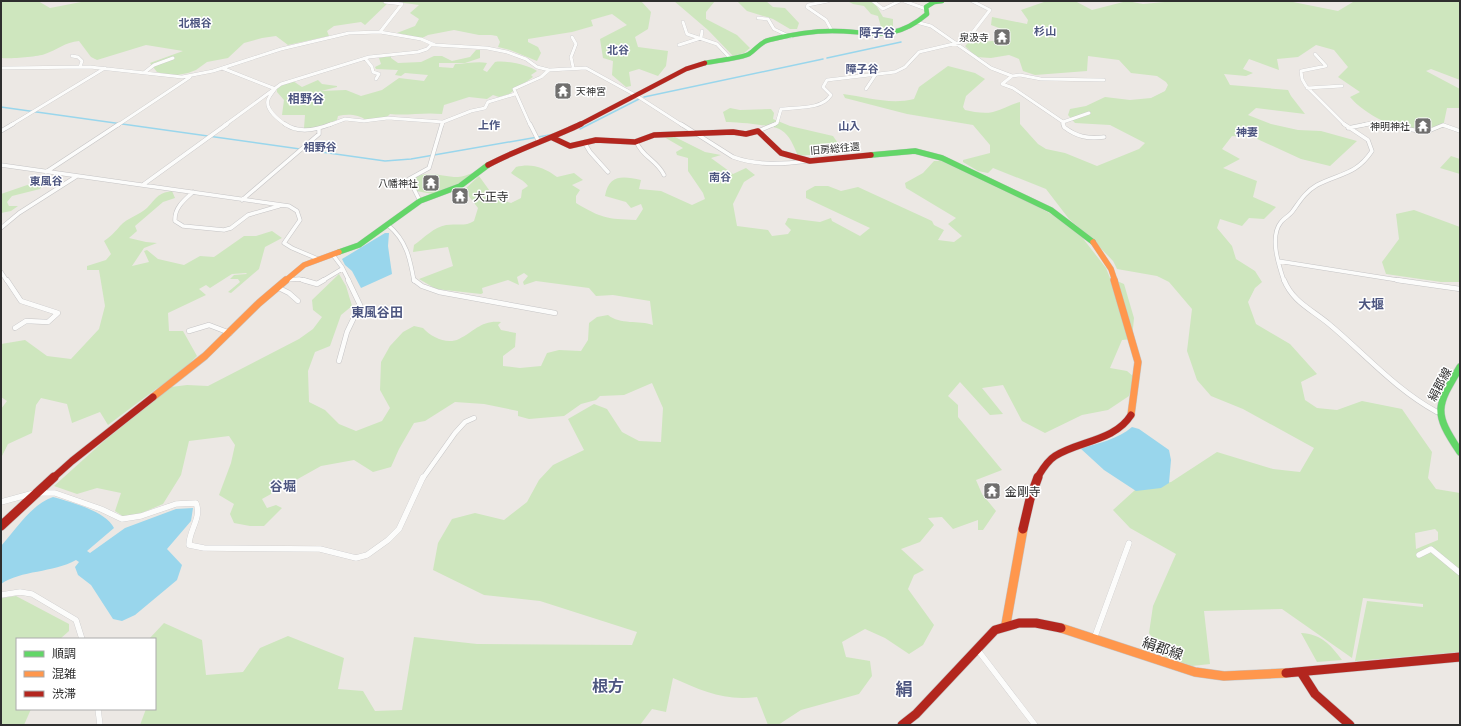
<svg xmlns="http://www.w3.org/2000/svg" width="1461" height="726" font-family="Barlow,'Noto Sans JP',sans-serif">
<rect width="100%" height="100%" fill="#ece8e4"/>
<path fill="#cee6be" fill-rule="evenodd" d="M1,1H38L50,8L81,2V1H641L651,12L648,29L635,37L638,47L668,51L666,66L658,76L639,69L629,72L631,86L626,87L612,75L613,61L603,58L600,39L627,25L612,14L591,20L593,26L572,32L528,39V42L538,47L541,53L537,61L510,50L498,47L500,42L497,36L491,35H479L454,30L428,35L422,38L397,33L415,26L419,19L410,13L419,5L390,1L365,25L361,22L334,26L327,31L329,36L288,45L276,36L262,38L244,43L228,58L207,62L196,70L188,73L172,76L157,72L150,63L183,51L146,45L97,60L91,57L79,41C65,42 57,50 45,54C37,57 9,59 1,58Z
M674,1H715L706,12V19L737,35L750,48L744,53L733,56L708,30Z
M737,1H766L773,7L785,8L799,23L797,29H790L773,19L747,11Z
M847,1H870L876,5L883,17L893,19V30L882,31L878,16L871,14L864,6L853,4Z
M1058,1H1075L1092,10L1127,1L1143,4L1175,1H1288L1338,11L1353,2L1346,1H1460V80L1431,69L1426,71L1460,89V108H1447L1443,127C1418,142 1367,118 1350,97L1360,92L1338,77L1348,67L1334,50L1316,45L1298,57L1277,59L1279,70L1249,59L1243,69L1253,73L1246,76L1224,74L1230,85L1288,90L1291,96L1305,114L1256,108L1248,115L1271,124L1298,130L1321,131L1357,141L1330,166L1301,159L1255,138L1232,136L1222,149L1240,159L1223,168L1257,181L1253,197L1276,207L1264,219L1249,218L1242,226L1220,219L1217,228L1232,246L1236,259L1255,271L1262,282L1255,288L1248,302L1256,324L1290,344L1317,374L1301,382L1305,400L1317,408L1337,410L1362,401L1402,409L1432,452L1428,478L1436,489L1460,493V652L1355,661L1367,601L1423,607V604L1363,598L1352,658L1282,609L1204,611L1210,664L1192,666L1166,657L1149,633L1153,606L1176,554L1130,528L1113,510L1135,490L1171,482L1217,452L1273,469L1300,472L1314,448L1243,409L1211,396L1197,380L1187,351L1192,309L1169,282L1157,276L1117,269L1113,261L1092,239L1069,219L1046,189L993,168L988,173L978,171L963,162V160L990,153V145L973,125L907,114L845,98L843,94C867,97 890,105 914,99L919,87L948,66L975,73L985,79L966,96L963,107L965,110C974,112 984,114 993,112C1002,110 1011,104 1020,102V124L1038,144L1046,149L1065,153L1097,166L1139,149L1145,143L1110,125L1075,123L1068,115L1070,109L1086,106L1105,97L1130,100L1151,98L1165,91L1168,85L1166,82L1157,76L1131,73L1119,60L1088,56L1087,71L1035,75L1023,71L1019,59L1009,55L991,58L976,57L965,46L968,43L1004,40L1008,35L1007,31L991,25L992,17L1027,24L1028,20L1021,10L1044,2ZM1435,529L1438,532V540L1416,549L1415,533Z
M476,50H480V58L465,63H439V67L453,68L455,64C466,64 477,61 487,63L483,70L487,72L495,62C505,60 529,65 537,71L531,75L533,77L509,94L499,97L493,95L487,99L469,97L444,105L442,114C422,112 408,116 390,114L387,117L366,120C358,114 347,114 338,116L337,120L318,128H304L305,115H282L284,100L277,92V87L293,81L302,87L318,80L322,84L337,86V87L321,91L346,90L361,96L382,90L399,78L424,81L428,75L405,73L401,76L395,75L398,70L376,69L375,67L381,64L379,58L391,56V58L398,63L421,62L434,56H442L452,61L470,57Z
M730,108L740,110L771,109L774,113L773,119L790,126L833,136L844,152L798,156C794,147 790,135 781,130C774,125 736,122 726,122L723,112Z
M673,136L705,152L721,155L711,158L733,174L746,168L755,175L744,182L733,204L737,226L768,230L772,236L788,234L791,230L785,224L788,218L820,222L831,218L832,221L860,236L870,228L806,198V191L815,186H828L841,191L858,187L932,221L934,225L944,230L938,240L954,242L962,236L948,224L956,218L906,188L905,183L923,173L934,161H942L1028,201L1074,227L1106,268L1110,278L1124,284L1134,318L1132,339L1122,340L1110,368L1127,371L1134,377L1129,396L1108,410L1082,415L1045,433L1022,421L1003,385L982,388L1003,414L990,415L960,382L948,396L958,405V417L1002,470L976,480L982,494L996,511L983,530H978V520L953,529L942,517L928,518L934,525L920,542L901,549L924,570L914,575L908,589L934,625L923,645L909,654L885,638L865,629L842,642L846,657L870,661L872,676L859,694L801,710L778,725H768L757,697C723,701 703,691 673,678L666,712L652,709L640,725H140L146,709H155V639H149L164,623L202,640L206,675L243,672L260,648L288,636L344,658L338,689L363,691L375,711L402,710L414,637L477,644L632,645L637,632L540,601L484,595L433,570L438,543L452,519L475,513L504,520L527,502L539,480L553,465L584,450L568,419L594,404L607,409L622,432L639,441L661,442L663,408L652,383L624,395L600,396L596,400L581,404L564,416L529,419L518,416V411L484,404L455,402L425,421L414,423L399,449L391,467L373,472L354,460L321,466L262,499L267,508L276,505L282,508L264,526H250L234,523L230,514L234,504L219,495L231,463L235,445L229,436L189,441L181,475L163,504L127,519L115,511L121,493L97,488L77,494L54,486L104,441L171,387L187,385L208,386L299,339L313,329L322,317L313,310L312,300L339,274L346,286L352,306L341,315L330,346L315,352L308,371L309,402L325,410L339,424L356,431L382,421L390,408L380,390L381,362L390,346L403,332L414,326L423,328C431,337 447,345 459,339C475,331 481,320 501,322L498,325L501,330L516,333L515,347L503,356V366L520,368L541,366L547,353L559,350L581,351L588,340L589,323L597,317L608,315C620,325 639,320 653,325L650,301L613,295L596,296L589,288L536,281L524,285L523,282L528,276L524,273L517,277L519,285L508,280L482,288L483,293L481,294L436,289L419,279L453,266L448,247L413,252L414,245C424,238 434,227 446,225C456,223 465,227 474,221L478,208L464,190L479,176L492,194L502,193L500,199L511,203L521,198L522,190L528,186C524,180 517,178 511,173L516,167C531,163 544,167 557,177L574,173L583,180L572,185L580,190L576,196V203C601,218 607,219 636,220L643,209L641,204L631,208L626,202L605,196C609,174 623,176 641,180L639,189L661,191L692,205L705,199L703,193L688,171V158L677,155L676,152L683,148L664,137Z
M1451,156L1460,159V174L1440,168Z
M474,173L464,182L433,194L416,191L412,179C429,169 440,177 458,177C463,177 468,174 474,173Z
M57,179L43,185L40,189L12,196L7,202L9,206H18L11,211L1,213V194L33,183Z
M172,191L175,198L163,202L135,226L137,231L129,238L146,242L157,243L144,248L132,266L149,262L144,251L147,250L158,259L184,265L200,256L214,257L244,236H256L272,231L282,238L265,247L259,269L231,293L228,292L240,282L238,279H230L234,275L247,274L246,273L232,274L210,288L206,285L199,289L206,295L168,313L169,331H183L197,356L176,377L156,389L108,425L100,412L72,423L67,404L41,398L36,405L32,433L8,444L1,458V409L7,401L1,397V344L25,340L47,356L71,359L99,329L105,306L99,270H87V266L106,260L111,254L104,241C111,236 115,232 120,226C127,218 139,215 147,208C156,199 157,193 172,191Z
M1414,210L1460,227V282H1441L1386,274L1382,262L1399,239L1396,214Z
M16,596L69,624V631L60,639H17V709H31L24,725H1V598Z
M1301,633C1321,634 1330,644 1342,660L1317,662Z"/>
<path fill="#99d6ec" d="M385,233H389L388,246L392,274L361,288L352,271L345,265L342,259Z
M1132,427L1139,429L1169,450L1171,460L1169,483L1161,488L1136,491L1104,470L1080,448C1098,444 1118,439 1132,427Z
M53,497C70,502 106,511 114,528L87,551L90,553L125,528L176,509L193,508L191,521L167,549L182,565L177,580L135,615L122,621L113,619L91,585L78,575L75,567L79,562L76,560C53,573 21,570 1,584V546C16,529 32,504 53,497Z"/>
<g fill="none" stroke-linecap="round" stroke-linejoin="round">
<path stroke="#99d6ec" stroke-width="1.5" d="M827,58L901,42
M644,97L823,59
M1,107L385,161L411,159L555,134
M580,129L639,99"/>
<g stroke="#c5c4c5" stroke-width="3.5">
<path id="street-far3" d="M828,1L808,5L807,7L826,20L832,31
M873,1L883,9L900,1
M904,1L926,9
M758,18L768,19L774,29L791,37
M683,22L687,34L717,44L730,58
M916,22L931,26L991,68L1012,76
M380,32L402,4L385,2
M572,37L576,44L571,57L573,67
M679,45L701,38L702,31
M1315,54L1326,66L1301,71L1302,79L1306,86L1345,125
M72,56L78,57L82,61L80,67
M365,58L372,67L373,72L379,74L376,79
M1,68L90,67L182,77L213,71L281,49L349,33L380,32L421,39L435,45L487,48L507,52L526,59L537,67L549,70L586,68L637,96L682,125
M222,68L273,88
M145,72L154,65L173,58
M273,88L275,89C273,92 269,96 268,100C265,110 279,120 286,125
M1307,88L1342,86
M866,89L876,74
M1063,122L1089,113
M11,125L105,68
M118,125L190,77
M225,125L281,84L369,57L418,52L427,49L431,45
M329,125L345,119L364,121L388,118L443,122L471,111L485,108L488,102L515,94
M442,125L443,122
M530,125L514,89L541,77L549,70
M773,125L777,123L781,109C796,107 822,110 831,95L823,87L827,80L895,72L905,67L919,52L966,41L990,10L972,1
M1064,125L1063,122L1013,88L1002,84L1012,76L1020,75L1041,79L1104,80
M1363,125L1371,123L1385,125"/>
</g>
<g stroke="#c5c4c5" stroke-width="4.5">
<path id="street-far2" d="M285,124C299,134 316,130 331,124
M530,124L539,142
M681,124L733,157C758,166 783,164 809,161
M1063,124L1064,127C1077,137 1088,139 1104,137
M1377,124L1426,132L1443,125L1460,131
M1348,128L1368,124
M1,131L13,124
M758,131L775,124
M636,141C642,157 657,160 664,175
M584,142L590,152L608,172
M1,165L289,206L297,211L300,220L284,243L292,248L318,259
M46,172L119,124
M144,184L227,124
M193,192C184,200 174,208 175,221L183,226L224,230L231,228L248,215L279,206
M242,200L319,134V129
M420,201L409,179L429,168L442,124
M388,225C407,241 410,259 414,281
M1,228L19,213L77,176
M333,255L342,267L349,281
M1278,261L1404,281
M1,272L7,281
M286,280L299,279L307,281
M322,281L342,269
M1284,281C1279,266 1269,237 1281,222C1284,218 1289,216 1292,212C1300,201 1305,192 1317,185C1340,173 1356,175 1372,151L1368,140L1344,124"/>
</g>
<g stroke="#c5c4c5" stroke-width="5.5">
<path id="street-far1" d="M7,280L21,301L58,313L48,322L26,321L15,328
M303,280L317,284L324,280
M414,280L422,286L439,292L555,313
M1284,280C1293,302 1311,309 1329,324C1365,354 1395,389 1437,412
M1397,280L1460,289
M277,287L289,293L298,301
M189,331L209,325L230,333
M339,361L347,332L360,305L348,280
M423,478L455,433L465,422L474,418"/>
</g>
<g stroke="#c5c4c5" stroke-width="6">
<path id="street" d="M1,502L34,493H55L101,509L122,519L141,516L176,504L196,503C202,518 189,530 189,545L204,548L320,549L356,558L367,555L388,540L399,529L423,477
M1419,555L1431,549L1460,573
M1,595L20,592L32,594L76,620L82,639
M1094,639L1129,543
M977,649L1035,725
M98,709L100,725"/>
</g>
<g stroke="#c5c4c5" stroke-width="5">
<path id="fast-far2" d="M705,63C715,61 742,58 749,54C757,49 760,42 769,40C789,35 812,31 832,31C872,31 893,43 927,14L926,7L934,2L942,1"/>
</g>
<g stroke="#c5c4c5" stroke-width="6">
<path id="fast-far1" d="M871,155L915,151L942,158L1051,210L1093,242
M339,252L359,245L420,201L460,186L488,165"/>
</g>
<g stroke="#c5c4c5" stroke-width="8">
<path id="fast" d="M1460,367C1436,407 1433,412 1460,452"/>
</g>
<g stroke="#c5c4c5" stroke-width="6">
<path id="slow-far2" d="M1093,242L1111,269L1115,281
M285,281L304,265L339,252"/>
</g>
<g stroke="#c5c4c5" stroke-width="8">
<path id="slow-far1" d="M1114,280L1138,362L1131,415
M153,397L205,356L259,303L286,280"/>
</g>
<g stroke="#c5c4c5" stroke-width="10">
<path id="slow" d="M1006,624L1023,529
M1061,628L1195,672L1224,676L1286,673"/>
</g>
<g stroke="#c5c4c5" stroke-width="5">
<path id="jam-far3" d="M579,125L686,69L705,63"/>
</g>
<g stroke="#c5c4c5" stroke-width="6">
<path id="jam-far2" d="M553,138L570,146L596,140L635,142L654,135L733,132L746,134L758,131L781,153L810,161L871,155
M488,165C518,149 550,139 581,124"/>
</g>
<g stroke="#c5c4c5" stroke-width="8">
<path id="jam-far1" d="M53,478L72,461L153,397
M1037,478C1042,470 1047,461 1055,456C1078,441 1115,441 1131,415"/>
</g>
<g stroke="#c5c4c5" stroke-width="10">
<path id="jam" d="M1,526L54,477
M1023,529L1030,499L1038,477
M1301,672L1315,694L1350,725
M1286,673L1460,657
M902,725L916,714L995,630L1019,623H1036L1061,628"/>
</g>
<use href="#street-far3" stroke="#fcfcfb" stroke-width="3"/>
<use href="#street-far2" stroke="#fcfcfb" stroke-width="3.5"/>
<use href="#street-far1" stroke="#fcfcfb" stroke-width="4.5"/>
<use href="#street" stroke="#fcfcfb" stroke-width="5.5"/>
<use href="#fast-far2" stroke="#63d668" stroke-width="4.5"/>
<use href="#fast-far1" stroke="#63d668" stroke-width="5.5"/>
<use href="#fast" stroke="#63d668" stroke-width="7"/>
<use href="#slow-far2" stroke="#ff974d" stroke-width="5.5"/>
<use href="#slow-far1" stroke="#ff974d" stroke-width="7"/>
<use href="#slow" stroke="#ff974d" stroke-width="9"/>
<use href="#jam-far3" stroke="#b3261e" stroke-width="4.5"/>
<use href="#jam-far2" stroke="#b3261e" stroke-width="5.5"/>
<use href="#jam-far1" stroke="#b3261e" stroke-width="7"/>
<use href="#jam" stroke="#b3261e" stroke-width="9"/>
</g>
<defs>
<g id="temple-square" transform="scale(0.9)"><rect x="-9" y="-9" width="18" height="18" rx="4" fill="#706f6e" stroke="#fff"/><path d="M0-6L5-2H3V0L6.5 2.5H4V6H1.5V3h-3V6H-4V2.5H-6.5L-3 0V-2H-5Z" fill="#fff"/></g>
</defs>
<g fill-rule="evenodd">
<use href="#temple-square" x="1002" y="37"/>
<use href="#temple-square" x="563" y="91"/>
<use href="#temple-square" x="1423" y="126"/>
<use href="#temple-square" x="431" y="183"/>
<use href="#temple-square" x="460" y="196"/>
<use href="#temple-square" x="992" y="491"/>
</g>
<g text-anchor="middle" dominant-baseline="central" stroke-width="3" stroke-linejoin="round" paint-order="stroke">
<g font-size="10" fill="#2e2e2e" stroke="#fff" text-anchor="end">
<text x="989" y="37">泉汲寺</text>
<text x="576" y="91" text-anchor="start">天神宮</text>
<text x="1410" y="126">神明神社</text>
<text x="418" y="183">八幡神社</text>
</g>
<g font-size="10" fill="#2e2e2e" stroke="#fff">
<text transform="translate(835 148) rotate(-5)">旧房総往還</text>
</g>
<g font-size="11" font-weight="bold" fill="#4d5680" stroke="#fff">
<text x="195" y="22">北根谷</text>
<text x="1045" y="30">杉山</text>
<text x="618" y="49">北谷</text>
<text x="862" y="68">障子谷</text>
<text x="489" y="124">上作</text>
<text x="849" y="125">山入</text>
<text x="1247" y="131">神妻</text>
<text x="320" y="146">相野谷</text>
<text x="720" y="176">南谷</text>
<text x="46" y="180">東風谷</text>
</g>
<g font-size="12" font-weight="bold" fill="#4d5680" stroke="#fff">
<text x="877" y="32">障子谷</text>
<text x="306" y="98">相野谷</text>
</g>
<g font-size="12" fill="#2e2e2e" stroke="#fff" text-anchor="start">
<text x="473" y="196">大正寺</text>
<text x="1005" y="491">金剛寺</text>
</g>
<g font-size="12" fill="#2e2e2e" stroke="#fff">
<text transform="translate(1439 384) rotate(-62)">絹郡線</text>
</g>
<g font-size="13" font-weight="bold" fill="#4d5680" stroke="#fff">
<text x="1371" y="304">大堰</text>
<text x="377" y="312">東風谷田</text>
<text x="283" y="486">谷堀</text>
</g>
<g font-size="14" fill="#2e2e2e" stroke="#fff">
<text transform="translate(1163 648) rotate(19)">絹郡線</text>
</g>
<g font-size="16" font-weight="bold" fill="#4d5680" stroke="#fff">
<text x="608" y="685">根方</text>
</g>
<g font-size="17" font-weight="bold" fill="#4d5680" stroke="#fff">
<text x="904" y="688">絹</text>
</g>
</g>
<rect width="1461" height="726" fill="none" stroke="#2e2e2e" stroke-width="4"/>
<rect x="16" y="638" width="140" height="72" fill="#ffffff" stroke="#ababab"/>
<rect x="24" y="651" width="20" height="6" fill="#63d668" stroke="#ababab"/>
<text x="52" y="658" font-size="12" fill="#2e2e2e">順調</text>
<rect x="24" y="671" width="20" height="6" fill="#ff974d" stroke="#ababab"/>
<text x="52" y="678" font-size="12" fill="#2e2e2e">混雑</text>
<rect x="24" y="691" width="20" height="6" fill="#b3261e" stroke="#ababab"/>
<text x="52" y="698" font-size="12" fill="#2e2e2e">渋滞</text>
</svg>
